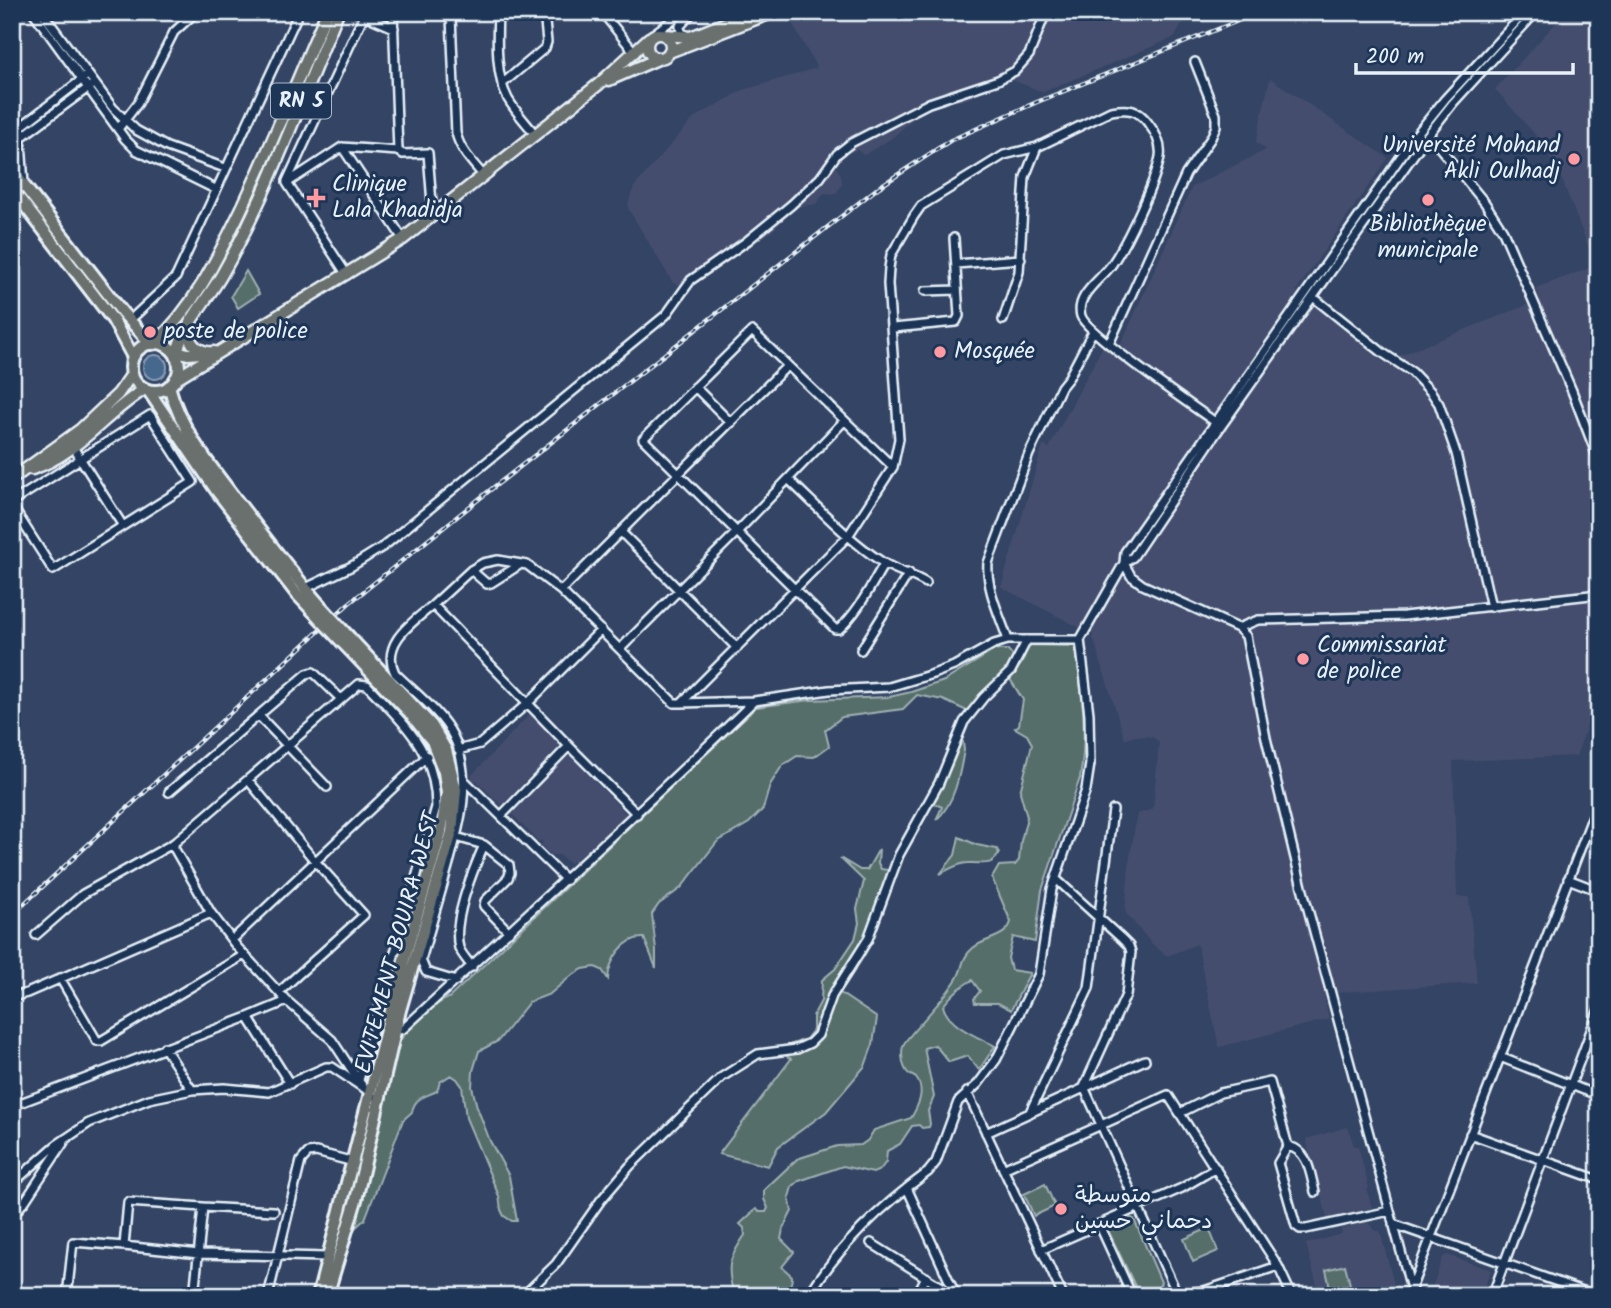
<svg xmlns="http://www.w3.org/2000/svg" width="1611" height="1308" font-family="Kalam,'Playpen Sans Arabic',sans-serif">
<rect width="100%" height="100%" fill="#344464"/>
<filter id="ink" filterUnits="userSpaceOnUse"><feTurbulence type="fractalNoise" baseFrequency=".0143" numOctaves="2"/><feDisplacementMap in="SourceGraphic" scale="14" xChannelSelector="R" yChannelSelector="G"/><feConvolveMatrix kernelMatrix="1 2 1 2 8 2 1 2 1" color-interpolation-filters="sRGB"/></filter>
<g filter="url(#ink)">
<path fill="#444e6e" d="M813,12H1212L1182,24L1175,37L1043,92L1012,80L983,90L977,95L962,101H949L921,112L892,138L864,155L857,150L848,153L838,162L836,167L841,175L842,184L836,194L824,193L816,204L797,207L771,232L704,278L688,284L679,285L673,283L629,210L628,204L634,187L694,118L743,90L817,68L792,23Z
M1566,12H1599V274L1562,180L1538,138L1495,89Z
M1270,78L1388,158L1296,291L1383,362L1540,300L1536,288L1592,267L1599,284V698L1597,699L1576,756L1453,761L1457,897H1469L1477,983L1342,992L1324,997L1329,1019L1219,1047L1197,944L1167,956L1152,944L1125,912L1130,857L1137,814L1153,809L1159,743L1153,737L1135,736L1125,740L1092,634L1001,587L1043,445L1049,448L1103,346L1116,355L1192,187L1266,150L1256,142Z
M530,714L560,746L503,804H500L477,781L472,780V775Z
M569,755L627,815L614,829H611L603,837L589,854L587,852L570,863L559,855H551L541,845L543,843L541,840L539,842L512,814Z
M1348,1127L1354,1146H1358L1369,1188L1367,1190L1372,1208L1328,1220L1306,1139Z
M1367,1222L1376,1231H1380L1397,1296H1320L1306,1244L1342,1234L1341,1229Z
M1447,1255L1491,1270L1481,1296H1429L1443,1257Z"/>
<path fill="#566e6b" stroke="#9fb0b2" stroke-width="2" d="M246,271L259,294L238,308L231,296Z
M1028,645L1075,646C1082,689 1088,734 1080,778L1042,890L1035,942L1013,937L1008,958L1011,970L1030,973L1011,1010L998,1003H975L974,999L980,991L972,980C959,988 952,994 943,1006C948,1026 978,1037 995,1046L979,1070L968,1056L949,1062L935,1045L924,1048L934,1097L928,1111L930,1124L929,1127L922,1128L919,1125L912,1126L900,1144L887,1151L886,1162L880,1170L873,1173L843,1166L799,1181L792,1187L789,1197L792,1211L783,1229L781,1239L794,1252L782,1267L792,1276C792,1290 781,1298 769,1291L763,1296H734C726,1266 728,1260 745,1235L744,1228L740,1224L756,1209L760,1212H766L768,1208L764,1199V1190L797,1159L837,1146L861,1145L868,1140L874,1130L911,1118C918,1106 926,1091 916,1078C914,1076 909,1075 907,1072C902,1065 900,1049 905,1042C921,1021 941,1003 956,980C964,968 960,959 973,948C986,937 1006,939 1011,922L992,878L999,866L1015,865L1019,860L1021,841L1027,817L1020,792L1032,744L1027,735L1015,728L1019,725L1023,700L1010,679L1022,663Z
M995,650H1008L1016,659C1003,679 982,692 967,711L943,700L917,695L903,709L842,717L825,730L829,746L814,757L797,756L782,766L770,785L763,809L749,823L717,842L681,888L659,904L652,914L656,950V968L644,938C623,937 609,961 608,979L602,970L595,967L583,969L571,976L550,994L529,1002L498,1041L479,1051L473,1071L472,1087L477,1107L490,1141L509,1176L517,1221H512L504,1216L501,1210L499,1196L466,1118L462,1086L457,1079L451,1075L440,1082L437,1091C425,1097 415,1097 412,1112L403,1120L365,1219L354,1229L399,1042C413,1021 427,1008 450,997L756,707L810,700L889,697L911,692L944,681Z
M961,742H963L964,750C960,773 955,804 936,820L942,807L933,803Z
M959,837L977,845L997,849L999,854C990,868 983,862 968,863C958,863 948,870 940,874L955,855Z
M879,849L878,863L881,869L888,870L886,876L889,891L874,936L864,956L840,993L877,1018L873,1044L865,1066L826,1112L778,1147L768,1166L719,1154L791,1059L782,1053L784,1047L806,1039L813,1030V1016L821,1001L822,980L835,969L855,939L859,923L857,909L864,881L840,858L860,870H867Z
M1045,1184L1055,1206L1034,1216L1024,1194Z
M1131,1218L1134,1219L1161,1282L1159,1287L1141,1290L1136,1288L1108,1230L1110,1227Z
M1209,1228L1218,1251L1193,1262L1184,1239Z
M1345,1265L1353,1296H1332L1326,1270Z"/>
<path fill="#46688d" stroke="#879fb8" stroke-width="2" d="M143 367a12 12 0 1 1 24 0a12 12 0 1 1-24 0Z"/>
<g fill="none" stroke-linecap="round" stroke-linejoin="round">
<g stroke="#e8f1f8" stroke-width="12">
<path id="minor" d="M33,12L125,139L136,150L215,189
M42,12L113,108L136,130L167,147L225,168
M356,12L364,15L373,12
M393,12L398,151L403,154L428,153L433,216
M457,12L451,17L456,133C460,150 472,162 483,175
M498,12C497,38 495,75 508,99C515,111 526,123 535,134
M602,12L635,53
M652,35L683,12
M687,36L681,32L680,26L693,12
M502,84L545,48L547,42L544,12
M118,129L138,103L174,32L196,12
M14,132L85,77
M1427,136L1439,147L1485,203L1503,231L1572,391L1599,461
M18,138L21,142L24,184
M19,139L92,85
M342,147L398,151
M287,181L364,15L394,28
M956,264L1021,259
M347,275L287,183L342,147L403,239
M925,291L957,290
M1313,297L1383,353L1412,372L1431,392L1439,404L1456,453L1491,607
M1003,320L1019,272L1025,177L1037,147
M129,321L176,277L299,12
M893,328L956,322L959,316L954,238
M1109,344L1186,174L1211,138L1216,126V115L1195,62
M695,387L731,423
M73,447L123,526
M788,479C818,507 847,539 882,562C894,570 911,574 926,583
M12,502L150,415L193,482L53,570L12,506
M622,533L737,648
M1124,563L1131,576L1143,585L1238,628L1246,636L1266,738L1302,887L1413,1296
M1124,563L1133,557L1217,432L1427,136L1453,103L1536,12
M884,564C871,585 858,613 839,629H835L643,439L752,331L893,467
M471,570L487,584L491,583L521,564
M304,589L352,566L384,546L666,315L691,280L747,241L791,205L820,178L837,154L851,143L929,103L998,80L1015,71L1029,55L1046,12
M561,591L787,366
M433,605C413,622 380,643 395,673C414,692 441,712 453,736C477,784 455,840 442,888C435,912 428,936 421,960L426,972L456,981
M1238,628L1258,620L1404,616L1599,594
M1008,640C1000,616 986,589 988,563L1029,454L1061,387L1069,377L1093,331
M620,649L737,532L844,421
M861,650L909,573
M681,703L754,701L829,690L889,687L933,674L954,666L994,644L1008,640H1080L1124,563L1125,552L1416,135L1445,99L1525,12
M260,717L327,787
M569,746L433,605L471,570L483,563L498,560L527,565L561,591L674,703H681L848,536L893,467L899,439L888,284L889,268L891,255L914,216L921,206L1004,155L1037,147L1111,111C1128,108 1138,109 1148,123C1156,133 1162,144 1160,157C1155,183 1127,242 1112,264C1101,280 1075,295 1081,316C1086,333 1194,407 1215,422
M458,750L480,744L528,703L601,630
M248,780L315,861L364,915L279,992
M464,780L566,880
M169,792L307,674L313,672L341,699
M501,816L569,746L637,814
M456,837L484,845L509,865L510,873L508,878L485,901L484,906L509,932
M1056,879L1122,939L1129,946L1131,952L1126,995L1084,1087L1178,1296
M1568,879L1599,891
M36,935L83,894L174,843
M232,940L427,756
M472,967C468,961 462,955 459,948C452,922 473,870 484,845
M60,978L97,1041H101L244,955
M12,997L27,993L211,913
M248,1017L290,1084
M394,1031L403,1029C520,920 639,813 754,701
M164,1047L192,1090
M1500,1057L1599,1096
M359,1080L436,807C436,750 404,724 367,685L359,684L174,843V848L211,913L237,947L287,1001L332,1040L363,1087L373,1096
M967,1092L1063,1296
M12,1106L248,1017L287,1001
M1030,1112L1089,988L1113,810
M1180,1113L1220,1093L1270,1082L1288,1146L1278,1163L1296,1226L1300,1229H1306L1390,1211
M986,1133L1145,1060
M1470,1134L1599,1180
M1288,1146C1309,1151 1310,1173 1315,1192
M1003,1169L1168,1095L1278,1266L1292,1296
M12,1184L55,1146L89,1123L149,1099L192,1090L224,1088L269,1092L326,1067H332L362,1087
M907,1188L956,1296
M203,1207L128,1202L124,1246L199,1254L327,1257
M12,1216L25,1201L64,1142
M1099,1224L1132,1296
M1393,1224L1597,1296
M871,1243L954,1295
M1041,1250L1182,1188L1216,1168
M1411,1289L1599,800
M67,1296L73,1242L124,1246
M194,1296L203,1207L274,1211
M268,1296L301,1161L308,1153L316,1152L354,1162
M523,1296L556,1264L601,1200L630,1166L722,1077L758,1054L797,1049L810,1043L818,1035L832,996L868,939L899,855L939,783L964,722L984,697L1011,671L1027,640
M808,1296C840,1245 880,1207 928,1172L936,1162L958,1102L978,1084L996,1060L1039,974L1052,889L1086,790L1090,764L1089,714L1080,640
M916,1296L926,1277
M1157,1296L1204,1291L1278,1266
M1492,1296L1599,1009
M1593,1296L1599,1281"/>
</g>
<g stroke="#e8f1f8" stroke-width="15">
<path id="major" d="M647 46a12 12 0 1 1 24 0a12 12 0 1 1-24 0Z
M664,35L691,37L753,12
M669,52L774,12
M609,80L660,58
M188,328C189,341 193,349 207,352
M154,344C193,309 216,261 239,214C271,148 297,79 327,12
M173,350L188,354L214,352
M177,360C175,335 208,299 221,276C268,194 301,100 338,12
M175,379L403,239L599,84L649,38
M32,469C78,454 105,413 145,389
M12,479L81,429L118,394L132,374"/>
</g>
<g stroke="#e8f1f8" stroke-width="16">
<path id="highway" d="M12,170L122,312L151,344
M12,189L113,320L133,357
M131 367a24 24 0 1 1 48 0a24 24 0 1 1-48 0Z
M169,386C182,435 217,474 247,514C270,544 293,574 318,603
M148,390L216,490L296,593L312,610
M318,1296L405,956L441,832L447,793L444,772L432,741L408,711L343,643
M327,1296L356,1200L400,1010L452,832L456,790L446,750L432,726L349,637"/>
</g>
<use href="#minor" stroke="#1d3557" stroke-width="7"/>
<use href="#major" stroke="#6a706d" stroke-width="10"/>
<use href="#highway" stroke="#6a706d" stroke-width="10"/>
<g stroke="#e8f1f8" stroke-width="4.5">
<path id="rail" d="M12,915L348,604L494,487L879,187L951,140L1037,102L1260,12"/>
</g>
<use href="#rail" stroke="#1d3557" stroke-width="2" stroke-dasharray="5" stroke-linecap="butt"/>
<g stroke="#e8f1f8" stroke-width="16" stroke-linecap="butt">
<path id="highway-bridge" d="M318,603L349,637
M312,610L343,643"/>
</g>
<use href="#highway-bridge" stroke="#6a706d" stroke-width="10"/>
</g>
</g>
<g fill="#ff9aa2" stroke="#1d3557" stroke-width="2.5">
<circle cx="1574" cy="159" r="7"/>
<path d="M312.5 187.5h7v7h7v7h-7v7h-7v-7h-7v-7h7z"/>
<circle cx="1428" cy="200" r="7"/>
<circle cx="150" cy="332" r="7"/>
<circle cx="940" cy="352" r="7"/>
<circle cx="1303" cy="659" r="7"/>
<circle cx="1061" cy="1209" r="7"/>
</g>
<g text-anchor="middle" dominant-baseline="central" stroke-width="6" stroke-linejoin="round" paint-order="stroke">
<rect fill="#1d3557" stroke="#abb9c8" stroke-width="2" x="271" y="83.5" width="60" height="35" rx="5"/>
<g font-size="21" font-weight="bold" fill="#e8f1f8">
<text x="301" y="101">RN 5</text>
</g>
<g font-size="23" fill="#e8f1f8" stroke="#1d3557" text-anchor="start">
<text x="1560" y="146" text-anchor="end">Université Mohand<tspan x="1560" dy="26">Akli Oulhadj</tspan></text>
<text x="332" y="185">Clinique<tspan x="332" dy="26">Lala Khadidja</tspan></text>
<text x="1428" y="225" text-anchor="middle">Bibliothèque<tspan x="1428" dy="26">municipale</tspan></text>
<text x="164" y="332">poste de police</text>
<text x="954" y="352">Mosquée</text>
<text x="1317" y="646">Commissariat<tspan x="1317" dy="26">de police</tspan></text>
<text x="1075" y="1196">متوسطة<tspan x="1075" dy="26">دحماني حسين</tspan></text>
</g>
<g font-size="23" fill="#e8f1f8" stroke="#1d3557">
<text transform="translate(398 943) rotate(-75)">EVITEMENT BOUIRA WEST</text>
</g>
</g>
<rect width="1611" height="1308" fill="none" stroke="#1d3557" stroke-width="42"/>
<rect x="21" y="21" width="1569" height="1266" fill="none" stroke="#e8f1f8" stroke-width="2.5" filter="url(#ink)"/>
<path d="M1356 63v10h217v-10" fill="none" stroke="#e8f1f8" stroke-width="3.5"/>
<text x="1366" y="63" font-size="21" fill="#e8f1f8" stroke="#1d3557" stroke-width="5" paint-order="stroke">200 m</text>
</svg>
